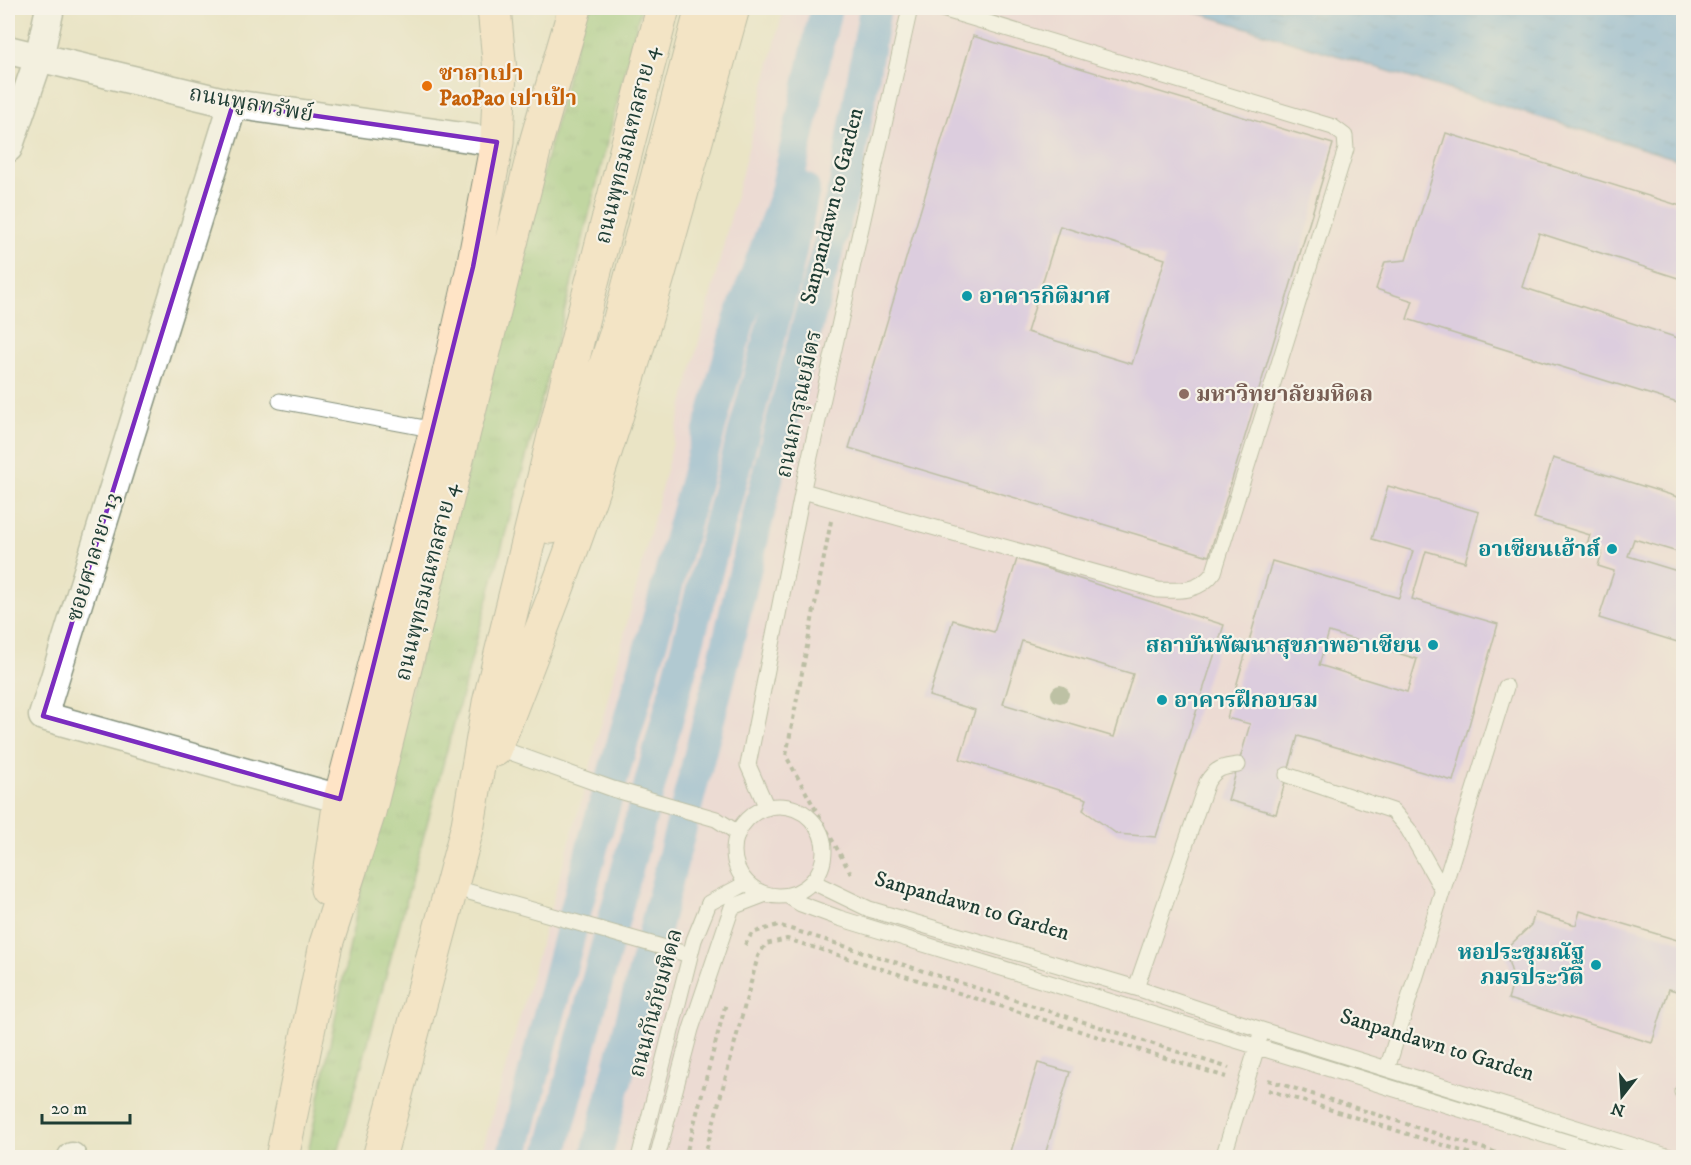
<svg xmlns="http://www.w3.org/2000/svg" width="1691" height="1165" font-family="'IM FELL DW Pica','Noto Serif Thai',serif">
<defs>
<pattern id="grass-tufts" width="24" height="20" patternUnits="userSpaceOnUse" patternTransform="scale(1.5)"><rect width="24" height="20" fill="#91c677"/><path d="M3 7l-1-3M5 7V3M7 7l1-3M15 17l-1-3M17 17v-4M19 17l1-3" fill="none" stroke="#76a262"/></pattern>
<pattern id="water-ripples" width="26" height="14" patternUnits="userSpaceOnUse" patternTransform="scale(1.5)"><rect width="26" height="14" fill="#6ea9df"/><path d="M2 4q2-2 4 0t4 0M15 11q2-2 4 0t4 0" fill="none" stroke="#5a8bb6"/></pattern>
</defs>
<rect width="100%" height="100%" fill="#f7f3e8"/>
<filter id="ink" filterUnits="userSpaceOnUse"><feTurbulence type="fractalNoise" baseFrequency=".0167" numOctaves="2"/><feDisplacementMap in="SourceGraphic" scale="12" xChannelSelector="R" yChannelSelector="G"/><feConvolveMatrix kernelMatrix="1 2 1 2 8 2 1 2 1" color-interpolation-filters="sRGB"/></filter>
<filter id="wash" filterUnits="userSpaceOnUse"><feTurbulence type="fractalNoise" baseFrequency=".008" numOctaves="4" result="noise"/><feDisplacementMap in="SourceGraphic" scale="24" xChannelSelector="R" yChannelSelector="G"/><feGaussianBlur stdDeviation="1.35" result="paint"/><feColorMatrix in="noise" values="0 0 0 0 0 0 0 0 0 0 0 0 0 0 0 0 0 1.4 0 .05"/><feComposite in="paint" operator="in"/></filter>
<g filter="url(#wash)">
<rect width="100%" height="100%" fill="#eae4c5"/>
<path fill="#f0d0e5" d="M784,8H1683V1157L480,1158L587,780Z"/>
<path fill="url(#grass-tufts)" stroke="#588256" stroke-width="1.5" d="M585,8H641L551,365L337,1157L307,1158L363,880Z"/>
<path fill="url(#water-ripples)" stroke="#46738a" stroke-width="1.5" d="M1182,8H1683V161L1657,153Z"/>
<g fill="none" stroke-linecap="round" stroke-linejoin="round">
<path stroke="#6ea9df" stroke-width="32" d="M512,1158L592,848L657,623L739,321L785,196L826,8
M550,1158L785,279L804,189
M596,1158L721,672L771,462L845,184L875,8"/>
</g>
<g id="blocks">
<path fill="#cdb2fc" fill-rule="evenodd" d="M973,36L1333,144L1209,556L849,448ZM1060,226L1165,259L1132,364L1027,332Z
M1446,133L1684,207V280L1539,233L1522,287L1684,340V405L1407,319L1413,301L1376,289L1385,262L1406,260Z
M1553,458L1684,499V554L1634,539L1628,556L1684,573V644L1599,618L1614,571L1598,566L1602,552L1586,547L1590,535L1534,518Z
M1388,486L1479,512L1465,562L1426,551L1412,599L1498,624L1453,781L1298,736L1276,814L1228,800L1250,724L1227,718L1272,561L1399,598L1413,551L1372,539ZM1329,632L1417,659L1407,692L1319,665Z
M1017,559L1224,625L1156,837L1117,834L1083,810L1087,799L960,759L975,710L929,696L953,620L994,632ZM1022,641L1133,674L1114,737L1003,704Z
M1580,911L1684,942V993L1669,989L1652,1043L1508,999L1514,980L1505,950L1531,925L1535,913L1576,925Z
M1038,1063L1070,1072L1044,1158H1009Z"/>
</g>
</g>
<g filter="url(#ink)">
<use href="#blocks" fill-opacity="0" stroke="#84907c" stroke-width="1.5"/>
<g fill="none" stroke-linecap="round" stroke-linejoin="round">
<g stroke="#84907c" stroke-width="17">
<path id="lane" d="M280,401L436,430
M803,491L1158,590C1180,591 1200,592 1214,572L1346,149L1345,136L1333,127L939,8
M496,747L613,789L716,819L738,833
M1287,775L1393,811L1408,829L1442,889
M734 851a45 45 0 1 1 90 0a45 45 0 1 1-90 0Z
M767,808L748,765L805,479L910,8
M813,882L869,909L1136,988L1262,1030L1673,1158
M452,887L690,955
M788,896L801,904L839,918L1619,1158
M1136,988L1207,782C1216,768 1222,767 1238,765
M1387,1069L1506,687
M1682,1092H1684
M639,1158L694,940L709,903L747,883
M657,1158L691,1029L732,907L766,894
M1223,1158L1260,1037"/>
</g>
<g stroke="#84907c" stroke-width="31">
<path id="street" d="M8,50L233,104L497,142
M233,104L43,716L340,799
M8,148L39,58L50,8
M72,1158V1157"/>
</g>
<g stroke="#84907c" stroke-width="35">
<path id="secondary" d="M551,527L616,334L702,8
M495,750C528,662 564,576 594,486C646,329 688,168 733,8
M327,889L340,799L436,430L473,267L497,142L500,71L494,8
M282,1158L326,944L369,812L537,139L575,8
M379,1158L468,825L489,703L584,313L663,8"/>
</g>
<path stroke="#84907c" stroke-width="4" stroke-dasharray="4.5 4.5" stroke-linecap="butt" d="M831,521L786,756L851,874
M745,945L752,933L778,925L1229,1068
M1268,1080L1513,1158
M1268,1090L1484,1158
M685,1158L726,1003
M704,1158L758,956L766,944L787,939L1226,1077"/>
<use href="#lane" stroke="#fff" stroke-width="15"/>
<use href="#street" stroke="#fff" stroke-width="28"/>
<use href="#secondary" stroke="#ffe4c6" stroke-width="33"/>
</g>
<circle fill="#87977c" cx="1060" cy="694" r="9"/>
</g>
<path d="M0 0H1691V1165H0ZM233,104L497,142L473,267L340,799L43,716Z" fill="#eae4c5" fill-opacity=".55" fill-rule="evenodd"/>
<path fill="none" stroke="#7b2cbf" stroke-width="4.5" stroke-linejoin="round" d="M233,104L497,142L473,267L340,799L43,716Z"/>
<circle fill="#e8710a" stroke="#f7f3e8" stroke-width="2" cx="427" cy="86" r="6"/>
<g fill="#0f9aa8" stroke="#f7f3e8" stroke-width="2">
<circle cx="967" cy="296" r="6"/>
<circle cx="1612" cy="549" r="6"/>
<circle cx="1433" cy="645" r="6"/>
<circle cx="1162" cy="700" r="6"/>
<circle cx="1596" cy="965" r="6"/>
</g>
<circle fill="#8d6e63" stroke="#f7f3e8" stroke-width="2" cx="1184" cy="394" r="6"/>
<g text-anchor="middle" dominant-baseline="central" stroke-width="4.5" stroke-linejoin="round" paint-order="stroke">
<g font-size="22" font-weight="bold" fill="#c56008" stroke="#f7f3e8" text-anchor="start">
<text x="439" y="73">ซาลาเปา<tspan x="439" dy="25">PaoPao เปาเป้า</tspan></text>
</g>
<g font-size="22" fill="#1f3d34" stroke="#f7f3e8">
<text transform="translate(251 104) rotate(10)">ถนนพูลทรัพย์</text>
<text transform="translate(627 145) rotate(-76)">ถนนพุทธมณฑลสาย 4</text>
<text transform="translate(832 206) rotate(-76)">Sanpandawn to Garden</text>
<text transform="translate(799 404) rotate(-78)">ถนนการุณยมิตร</text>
<text transform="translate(93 557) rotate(-73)">ซอยศาลายา 13</text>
<text transform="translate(427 582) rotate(-76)">ถนนพุทธมณฑลสาย 4</text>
<text transform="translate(972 906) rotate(16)">Sanpandawn to Garden</text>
<text transform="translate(656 1003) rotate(-75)">ถนนกันภัยมหิดล</text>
<text transform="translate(1437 1045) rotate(17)">Sanpandawn to Garden</text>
</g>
<g font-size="22" font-weight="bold" fill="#0d838f" stroke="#f7f3e8" text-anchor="end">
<text x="979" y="296" text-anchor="start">อาคารกิติมาศ</text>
<text x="1600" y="549">อาเซียนเฮ้าส์</text>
<text x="1421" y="645">สถาบันพัฒนาสุขภาพอาเซียน</text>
<text x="1174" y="700" text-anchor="start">อาคารฝึกอบรม</text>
<text x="1584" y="952">หอประชุมณัฐ<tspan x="1584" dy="25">ภมรประวัติ</tspan></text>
</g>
<g font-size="22" font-weight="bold" fill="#785e54" stroke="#f7f3e8" text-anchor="start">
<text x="1196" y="394">มหาวิทยาลัยมหิดล</text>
</g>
</g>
<rect width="1691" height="1165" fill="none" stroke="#f7f3e8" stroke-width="30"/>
<g transform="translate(1622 1096) rotate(197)" stroke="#f7f3e8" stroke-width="4.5" paint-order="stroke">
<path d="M0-4.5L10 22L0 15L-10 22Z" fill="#1f3d34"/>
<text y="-9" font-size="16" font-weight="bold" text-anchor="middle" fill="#1f3d34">N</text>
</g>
<path d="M42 1114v9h88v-9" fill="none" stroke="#1f3d34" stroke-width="3"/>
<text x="51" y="1114" font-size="18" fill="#1f3d34" stroke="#f7f3e8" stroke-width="4.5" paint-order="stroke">20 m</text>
</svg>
